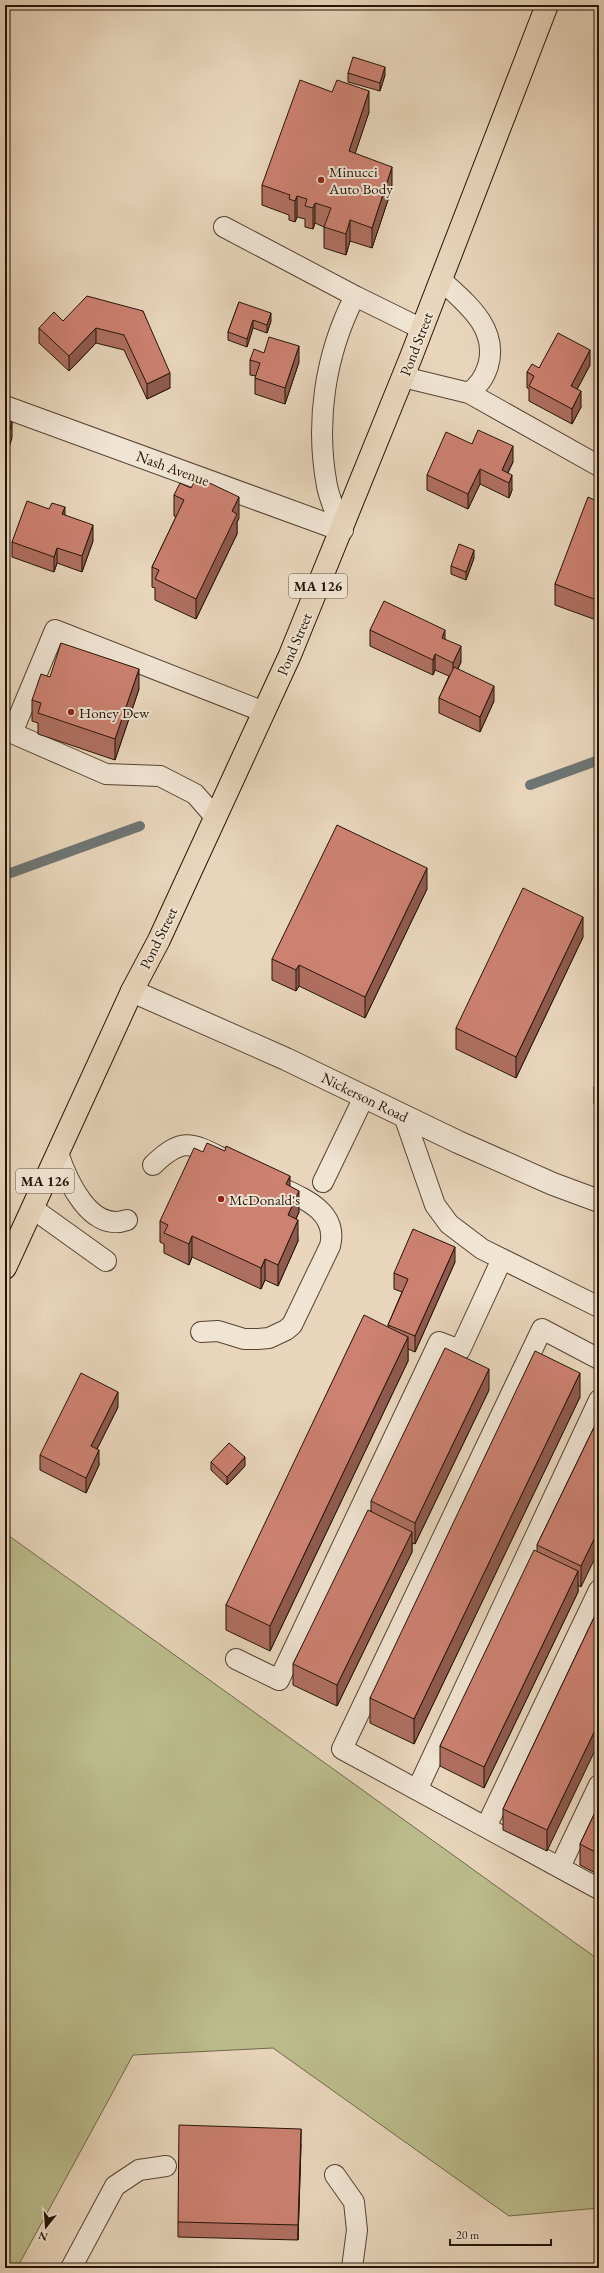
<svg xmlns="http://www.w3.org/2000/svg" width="604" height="2273" font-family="'EB Garamond',serif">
<rect width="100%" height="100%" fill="#e8d5bb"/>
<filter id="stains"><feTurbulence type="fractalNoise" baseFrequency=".005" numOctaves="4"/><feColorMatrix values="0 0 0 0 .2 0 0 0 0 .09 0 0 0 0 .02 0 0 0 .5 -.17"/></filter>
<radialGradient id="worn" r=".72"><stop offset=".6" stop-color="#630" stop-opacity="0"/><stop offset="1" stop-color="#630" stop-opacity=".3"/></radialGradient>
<path fill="#bbbc8c" stroke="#70684a" d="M5,1533L599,1960V2208L509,2216L273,2048L133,2055L17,2268H5Z"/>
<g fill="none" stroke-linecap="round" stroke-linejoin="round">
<path stroke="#6e7574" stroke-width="10" d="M530,785L599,760
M5,875L140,826"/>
<g stroke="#564435" stroke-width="22">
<path id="service" d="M224,227L355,296
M403,377L469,393C479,385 484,378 488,366C499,328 466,303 441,280
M469,393L599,466
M342,530C337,515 330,501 327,486C315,422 325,354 355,296L422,329
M216,818L195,794L160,776L106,774L12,733L55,630L264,712
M404,1116L435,1205L449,1224L482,1249L599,1307
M58,1153C67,1180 90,1233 127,1220
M153,1165C184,1135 193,1144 228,1161
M323,1182L364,1097
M32,1208L106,1261
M201,1332L218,1331L244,1339H258L269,1338L286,1330L292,1325L330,1246C339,1210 300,1197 275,1185
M599,1359L542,1329L342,1749L599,1889
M236,1659L279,1680L439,1342L460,1350L502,1259
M417,1790L599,1400
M486,1827L599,1590
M560,1867L599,1785
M335,2175L354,2202L357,2230L352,2268
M71,2268L115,2186L139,2170L166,2166"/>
</g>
<g stroke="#564435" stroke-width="24">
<path id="minor" d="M5,407L342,530
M132,991L286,1059L458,1142L553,1184L599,1201"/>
</g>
<g stroke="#251408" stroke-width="24">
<path id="primary" d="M5,1268L132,991L159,940L290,655L411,357L547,5"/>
</g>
<use href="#service" stroke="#f0e4d3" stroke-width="20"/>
<use href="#minor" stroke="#f0e4d3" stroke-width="22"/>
<use href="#primary" stroke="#e8d5bb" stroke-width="22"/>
</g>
<path fill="#af6f61" stroke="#251408" d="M142,5H152L151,8Z
M348,73L385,75L380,91L348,82Z
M369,112L355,153L392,188L372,248L350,241L346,255L324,248V227L315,223L313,229L305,227V219L297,217L295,222L289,220V215L262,205V185Z
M239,302L271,321L267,333L253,328L247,347L228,340V332Z
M143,311L170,388L147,399L124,350L96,343L69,371L39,343V328L63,321Z
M264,353L299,362L285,404L255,394V378L256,376L250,375V360Z
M590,365L577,389L581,407L572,424L529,401V388H527V372L539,368Z
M472,444L513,462L508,473L512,490L509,498L480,484L468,509L427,490V475Z
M174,495L239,518L237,522V534L196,619L155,600V588L152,587V567L176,517L174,516Z
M599,502V621L555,605V584Z
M65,515L93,541L82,572L57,563L54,572L12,557V542Z
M474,558L466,580L451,574V566Z
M370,630L445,639L461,662L458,669L494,701L480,732L439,713V698L449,676L435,670L433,675L370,646Z
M50,677L139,689L115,760L38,734V723L32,721V700Z
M427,889L365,1018L299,986L296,991L272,980V959Z
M583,937L516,1078L456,1049V1028Z
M599,1068V1105L594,1104V1088Z
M290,1186L299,1212L296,1219L298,1241L278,1286L265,1280L261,1289L192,1257L189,1265L164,1253V1244L160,1242V1221Z
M455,1262L415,1352L408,1349V1361L270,1651L226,1630V1605L388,1327V1325L402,1292L394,1289V1273Z
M489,1390L415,1544L412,1543V1552L337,1706L293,1685V1664L371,1512V1501Z
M580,1397L414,1744L370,1723V1698Z
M118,1407L97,1449L99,1465L86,1493L40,1470V1455Z
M599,1417L581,1587L578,1585V1592L484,1788L440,1766V1746L537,1552V1545Z
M211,1462L245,1466L227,1485L211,1470Z
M599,1607L547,1851L503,1830V1809Z
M599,1804V1875L580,1865V1844Z
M301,2144L298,2240L178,2237V2222Z"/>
<path fill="#8f5a4f" stroke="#251408" d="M385,67V75L380,91V83Z
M369,91V112L349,172V151Z
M392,167V188L372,248V228Z
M297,196V217L295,222V201Z
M315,203V223L313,229V208Z
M350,220V241L346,255V234Z
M271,313V321L267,333V325Z
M253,320V328L247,347V339Z
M96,328V343L69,371V356Z
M299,346V362L285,404V388Z
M590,350V365L571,401V386Z
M170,373V388L147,399V384Z
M581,391V407L572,424V409Z
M12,422V438L5,460V445Z
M513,446V462L504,480L502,470Z
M480,469V484L468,509V494Z
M512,475V490L509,498V483Z
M239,497V518L237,522V534L196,619V599L232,511Z
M65,507V523L62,514Z
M93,525V541L82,572V556Z
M57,548V563L54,572V557Z
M474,550V558L466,580V572Z
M445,630V645L442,638Z
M461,646V662L453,678V663Z
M435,654V670L433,675V660Z
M139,669V689L115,760V739Z
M494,686V701L480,732V717Z
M427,868V889L365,1018V997Z
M583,917V937L516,1078V1057Z
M299,965V986L296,991V970Z
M7,1047V1062L5,1065V1050Z
M290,1176V1197L286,1184Z
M299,1191V1212L288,1236V1215Z
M298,1220V1241L278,1286V1265Z
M192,1236V1257L189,1265V1244Z
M455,1247V1262L415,1352V1336Z
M265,1259V1280L261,1289V1268Z
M408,1337V1361L270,1651V1626Z
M489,1369V1390L415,1544V1523Z
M580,1373V1397L414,1744V1719Z
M118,1392V1407L91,1461V1446Z
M99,1450V1465L86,1493V1478Z
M245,1457V1466L227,1485V1477Z
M599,1529V1550L581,1587V1566Z
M412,1532V1552L337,1706V1685Z
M578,1571V1592L484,1788V1767Z
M599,1722V1742L547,1851V1830Z
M301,2129V2144L298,2240V2225Z"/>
<path fill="#cc8171" stroke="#251408" d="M353,57L385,67L380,83L348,73Z
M300,80L332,92L337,80L369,91L349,151L392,167L372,228L350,220L346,234L324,227L331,208L315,203L313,208L305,206L307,199L297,196L295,201L289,199L290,195L262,185Z
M87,296L143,311L170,373L147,384L124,335L96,328L69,356L39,328L54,312L63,321Z
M239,302L271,313L267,325L253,320L247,339L228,332Z
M558,333L590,350L571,386L581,391L572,409L529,386L534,376L527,372L532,364L539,368Z
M269,337L299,346L285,388L255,378L260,363L250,360L254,349L264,353Z
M5,420L12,422L5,445Z
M478,430L513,446L502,470L512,475L509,483L480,469L468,494L427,475L446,432L472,444Z
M197,477L239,497L232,511L237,514L196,599L155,579L159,570L152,567L184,500L174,495L180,483L191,488Z
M588,497L599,502V601L555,584Z
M27,501L49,509L52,503L65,507L62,514L93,525L82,556L57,548L54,557L12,542Z
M459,544L474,550L466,572L451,566Z
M384,601L445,630L442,638L461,646L453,663L435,654L433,660L370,630Z
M61,643L139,669L115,739L38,713L41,703L32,700L41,674L50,677Z
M454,667L494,686L480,717L439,698Z
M337,825L427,868L365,997L299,965L296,970L272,959Z
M523,888L583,917L516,1057L456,1028Z
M599,1068V1090L594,1088Z
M207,1143L225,1151L226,1146L290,1176L286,1184L299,1191L288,1215L298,1220L278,1265L265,1259L261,1268L192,1236L189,1244L164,1233L168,1225L160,1221L194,1148L203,1152Z
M413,1229L455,1247L415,1336L388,1325L408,1279L394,1273Z
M364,1315L408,1337L270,1626L226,1605Z
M445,1348L489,1369L415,1523L371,1501Z
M535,1351L580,1373L414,1719L370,1698Z
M81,1373L118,1392L91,1446L99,1450L86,1478L40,1455Z
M599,1417V1529L581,1566L537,1545Z
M229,1443L245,1457L227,1477L211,1462Z
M368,1510L412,1532L337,1685L293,1664Z
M534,1550L578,1571L484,1767L440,1746Z
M599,1607V1722L547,1830L503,1809Z
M599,1804V1854L580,1844Z
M179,2125L301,2129L298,2225L178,2222Z"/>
<g fill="#8f2418" stroke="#f0e4d3" stroke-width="1.5">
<circle cx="321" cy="180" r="4"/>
<circle cx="71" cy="712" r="4"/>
<circle cx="221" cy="1199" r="4"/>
</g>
<g text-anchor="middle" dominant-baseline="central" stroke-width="4" stroke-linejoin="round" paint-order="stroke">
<g fill="#f0e4d3" stroke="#625245" stroke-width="1">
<rect x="289" y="574" width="58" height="24" rx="3"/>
<rect x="16" y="1169" width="58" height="24" rx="3"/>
</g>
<g font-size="14" font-weight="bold" fill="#251408">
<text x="318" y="586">MA 126</text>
<text x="45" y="1181">MA 126</text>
</g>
<g font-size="15" fill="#251408" stroke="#f0e4d3" text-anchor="start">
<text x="329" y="171">Minucci<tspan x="329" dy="17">Auto Body</tspan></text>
<text x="79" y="712">Honey Dew</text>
<text x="229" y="1199">McDonald's</text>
</g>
<g font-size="15" fill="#251408" stroke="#f0e4d3">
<text transform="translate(416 344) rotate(-69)">Pond Street</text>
<text transform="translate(173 468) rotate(20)">Nash Avenue</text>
<text transform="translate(294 644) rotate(-67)">Pond Street</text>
<text transform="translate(158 938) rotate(-64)">Pond Street</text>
<text transform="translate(365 1097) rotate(26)">Nickerson Road</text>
</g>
</g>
<rect width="604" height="2273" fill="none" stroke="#e8d5bb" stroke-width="20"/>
<rect x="6" y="6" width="592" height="2261" fill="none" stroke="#251408" stroke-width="2"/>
<rect x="10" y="10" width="584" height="2253" fill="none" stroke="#251408"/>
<g transform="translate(46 2227) rotate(197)" stroke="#f0e4d3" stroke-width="3" paint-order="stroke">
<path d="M0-3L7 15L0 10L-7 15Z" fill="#251408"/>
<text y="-6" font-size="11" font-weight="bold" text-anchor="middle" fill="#251408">N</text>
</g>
<path d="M450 2239v6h101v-6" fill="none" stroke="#251408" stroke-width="2"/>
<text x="456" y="2239" font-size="12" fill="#251408" stroke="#f0e4d3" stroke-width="3" paint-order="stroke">20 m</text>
<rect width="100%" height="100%" filter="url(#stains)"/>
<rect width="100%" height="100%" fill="url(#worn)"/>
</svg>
